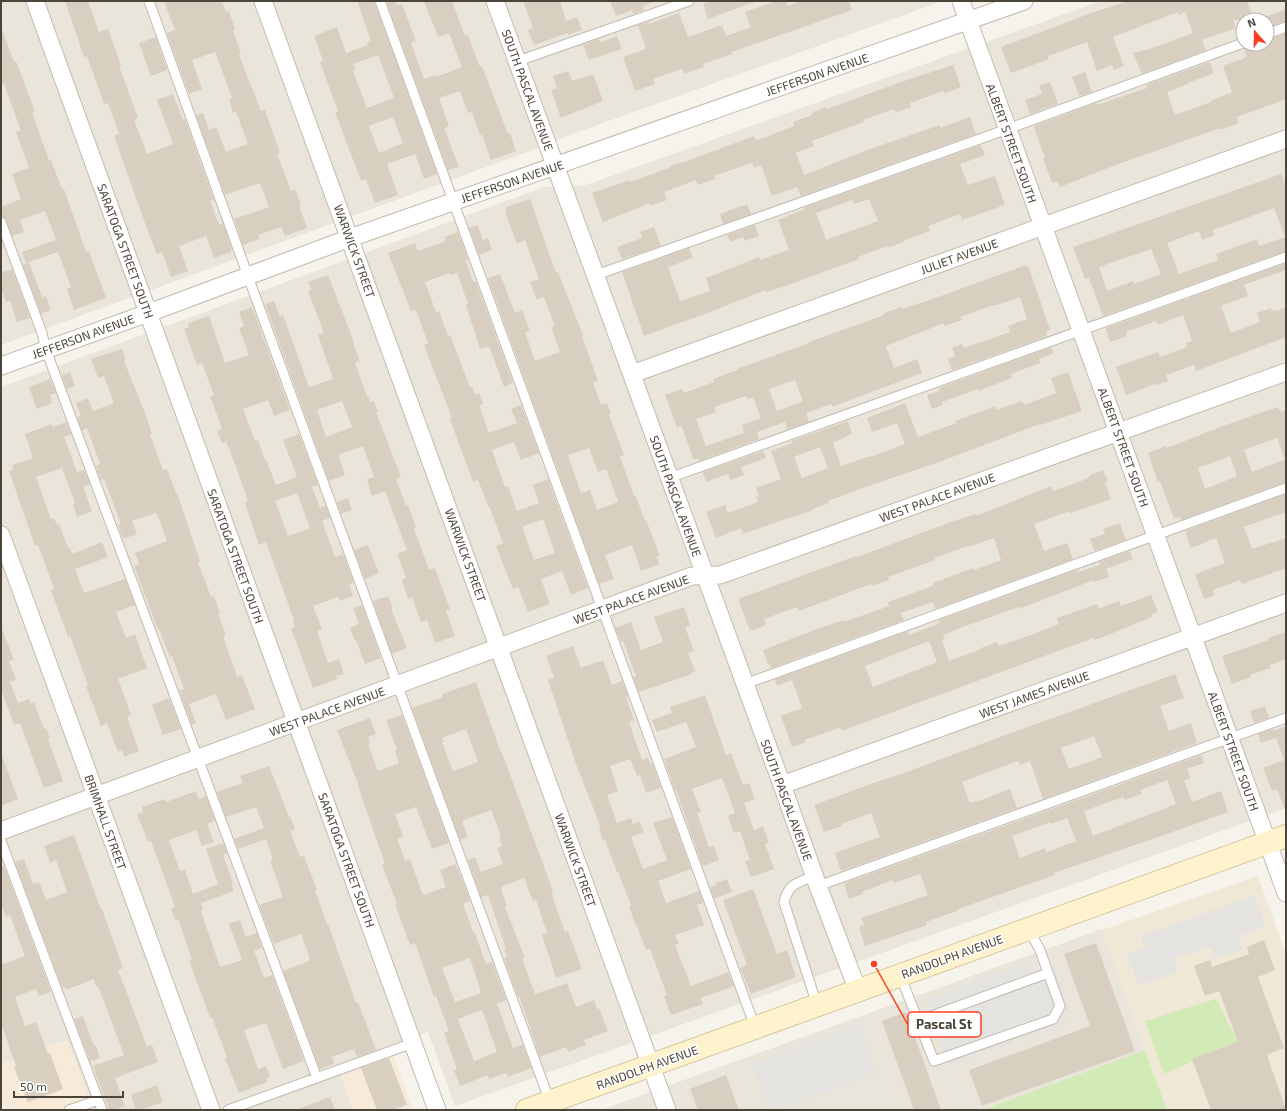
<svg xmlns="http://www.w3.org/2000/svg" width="1287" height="1111" font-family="'Exo 2',sans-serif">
<rect width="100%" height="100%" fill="#f6f3ec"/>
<path fill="#eae5da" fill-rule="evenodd" d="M1,1H943L567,136L530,151L1,345Z
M1101,1H1286V808L455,1106L428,1032L337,1065L353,1110H94L67,1040L1,1064V387L544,187L586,185ZM1243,20H1267V44H1243Z
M1102,929L1145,1050L983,1110H601Z"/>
<path fill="#f7ead8" d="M67,1040L94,1110H5L1,1098V1064Z
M392,1052L413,1110H353L339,1071Z"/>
<path fill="#efe8d6" d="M1258,876L1286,955V1110H1167L1102,930Z"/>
<path fill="#d2eab5" d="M1216,999L1238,1042L1164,1074L1145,1021Z
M1145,1050L1167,1110H986L985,1109Z"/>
<path fill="#e5e3e0" d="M1255,895L1266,927L1239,936L1243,949L1214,959L1210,947L1174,959L1178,972L1139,986L1127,954L1145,947L1141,936Z
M1031,961L1035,971L1053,964L1070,1010L1063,1024L949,1066L925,1000Z
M860,1024L877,1074L777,1110H769L752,1063Z"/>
<path fill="#d8cfc1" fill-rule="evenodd" d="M65,1H88L99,32L108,29L121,65L119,66L138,118L134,120L147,154L173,144L157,100L173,94L183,120L185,119L214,200L210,201L219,225L223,223L232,249L231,250V252L214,258L206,236L179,246L188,271L171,277L162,252L157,254L147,229L114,136L119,134L108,103L104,104L87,56L84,57Z
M164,1H222L226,12L229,11L235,29L233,30L241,54L239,55L261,111L265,110L280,153L277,154L291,191L295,189L301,204L299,205L307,228L285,236L281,227L258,235L260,239L243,245L234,219L269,207L260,183L225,195L196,115L203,113L209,130L216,127L226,152L248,144L236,112L233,113L229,99L232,98L215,52L192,60L202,89L189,94L167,33L175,30Z
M357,1H374L437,174L424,179L415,154L387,164L398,195L375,203L366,179L361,181L335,112L338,111L320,62L323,61L314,36L337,27L346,53L368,45L367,42L371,41ZM378,55L394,98L367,108L353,71L356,70L353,64ZM393,117L403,143L379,153L369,126Z
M386,1H395L397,5L402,4L416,41L411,43L424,79L435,75L436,77L462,67L449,33L438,37L424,1H452L465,36L468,35L480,67L482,66L508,134L510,133L516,151L491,160L482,135H480L472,112L468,113L460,91L439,98L449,126L444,128L459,167L448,170Z
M523,1H560L566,21L577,17L582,30L568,35V33L534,45L528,30L533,28Z
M610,1H652L653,2L643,6L644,10L633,14L632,10L616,16Z
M711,1H754V2L708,19L703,4Z
M776,1H786L788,6L800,1H849L852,10L732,52V54L703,64L704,67L684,74L682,69L653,79L655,84L635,91L623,57L646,49L638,25L649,22V24L679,13L688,37L722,25L726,36L751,27L745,12Z
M1128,1H1247L1254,20H1233L1236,28L1202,40L1206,50L1142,74L1133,53L1144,50V51L1193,33L1185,12L1179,15L1178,12L1113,37L1124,66L1114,70L1112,65L1097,71L1087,42L1048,56L1049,59L1011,73L1001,47L1091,13Z
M1286,9V21L1267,28V16Z
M1,30H2L14,62L16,61L35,112L32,113L49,160H51L62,189H64L86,252L89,251L106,298L74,310L67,289L71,287L58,252L26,263L22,252L56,240L45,211L20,220L24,232L12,236L6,220L2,216L1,214V207L21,199L12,174L29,168L16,132L21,131L4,84L1,85Z
M1286,33V99L1237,117L1239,123L1221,130L1220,128L1113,166L1060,187L1058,182L1052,183L1043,159L1045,158L1034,128V126L1096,103L1097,105L1147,88L1146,85L1210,62L1214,73L1188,83V84L1167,92L1175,115L1211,102L1210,101L1232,92L1223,66L1247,57L1244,49L1247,47L1249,44H1267V40Z
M617,36L622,49L589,60L583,45L599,39L601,42Z
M156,37L167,70L151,76L139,43Z
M953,65L961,87L944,94L943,91L910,103L911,107L895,113L894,109L863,120L864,122L812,141L814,146L796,153L804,175L870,149L940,125V128L970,117L976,134L801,196L797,187L772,196L761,165L754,168L752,163L714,176L715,179L698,185L696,180L664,192L667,200L650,206V203L603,222L592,193L630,180L631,182L671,167V166L682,162V163L754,136L756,140H758L794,126L793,122L812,115V113L826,107L827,109L901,82Z
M568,71L572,81L593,74L603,101L561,118L551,90L557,88L553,76Z
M1085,72L1092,92L1079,96L1072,77Z
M1050,82L1058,104L1030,114L1025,100L1042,94L1039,86Z
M981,145L985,155L960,164L968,185L995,176L1005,205L962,220L960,214L928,226L930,231L903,241L904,242L887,248V246L858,257L859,259L791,284L767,292L766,290L710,312L644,336L622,272L689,248L693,258L668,267L680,301L710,291L706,278L759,257L760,260L789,250L778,220L805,209V207ZM869,199L878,221L826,240L816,213L852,200L854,204Z
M1281,174L1286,186V236H1285L1274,208L1213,230L1215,235L1202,240L1199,231L1167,243L1179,274L1218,260L1216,254L1257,239L1259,246L1286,237V251L1103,316L1089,278L1085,279L1073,247ZM1151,249L1161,274L1134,284L1133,281L1107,291L1099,267Z
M530,199L556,273L558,272L583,335L582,336L598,381L593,382L601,405L607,403L611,414L609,415L624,455L620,456L634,496H636L645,521L646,520L660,556L656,557L659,564L641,571L632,545L605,555L614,579L599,584L488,278L500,274L515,313L522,310L530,331L525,332L535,361L560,352L551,327L555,326L544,297L537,300L530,282L539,279L525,240L517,244L505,212L507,211L506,207ZM589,448L598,472L606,469L618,502L597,510L590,490L581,493L568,455Z
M747,204L751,214L723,224L720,214Z
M478,225L483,240L488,238L492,250L479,255L469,228Z
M755,225L759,236L745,241L743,237L730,242L727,235Z
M654,227L661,246L622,259L617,247L642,238L640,232Z
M458,232L468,259L465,260L473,281L476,282L513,383L504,387L489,346L480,349L466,305L468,304L457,273L451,275L450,273L425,282L436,312L439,311L448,336L450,335L470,387L472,386L475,395L479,393L483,404L479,405L489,433L517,423L511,409L521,405L539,453L521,460L514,442L492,450L505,487L508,486L517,511L539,503L533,485L548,479L588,588L571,595L562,571L541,579L550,604L528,612L518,587L513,589L502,562L496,546L503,543L489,506H488L478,480L473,482L450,419L452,418L424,345L428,343L416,310L411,311L388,253L415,243L418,251L446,241L445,237ZM543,519L555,553L534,560L522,527Z
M29,262L42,297L46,296L51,310L41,314L23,265Z
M1286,263V270L1244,285L1248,296L1221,306L1231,333L1260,322L1257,313L1271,308L1272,311L1275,310L1276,311L1286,307V337L1196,371L1194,365L1166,375L1168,381L1156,385L1155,384L1126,395L1116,367L1158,352L1160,357L1187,347L1186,343L1192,341L1183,315L1158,325L1156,321L1126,332L1127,336L1110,342L1106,328Z
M1026,265L1028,268H1029L1050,330L1046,332L1047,336L952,370L948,359L955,356L952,348L962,344L964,348L1010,332L1008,326L1027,319L1020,297L994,306L993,305L960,317L962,320L945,326L944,323L886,346L894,368L917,359L922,373L832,407L831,404L806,413L809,422L787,429L785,422L757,432L759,439L699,461L698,458L694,460L681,425L677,427L665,395L682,389L684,393L714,382L713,379L737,370V369L809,343V342L884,315V313L901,307L902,309L927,301ZM795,380L803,401L777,411L769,389ZM746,396L748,399L753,397L761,418L742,425L744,433L706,446L696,419L716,412L714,407Z
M12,269L30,318L17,322L10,301L6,302L1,288V273Z
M328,275L354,342L353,343L360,361L355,363L367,396H368L370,402L374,401L378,412H376L401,477L396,479L406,506L408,505L416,528L414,529L429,570L435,568L450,609L446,611L455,636L435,643L427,620L421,622L412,597L408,599L402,580L406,578L397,554L407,550L385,491L372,496L367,479L374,477L363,446L338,455L345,475L329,481L265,304L274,301L280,317L283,315L309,387L333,379L318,335L324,333L308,291L311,290L308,282ZM342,401L352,427L326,437L317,410Z
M252,307L290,410L274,416L268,400L243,409L255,441L258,440L265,460L266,459L276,485L297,477L283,440L299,434L318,485L312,487L320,508L326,506L330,518L322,521L335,557L343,554L354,583L349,584L353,596L340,601L338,597L313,606L322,629L317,631L328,663L339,659L344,674L336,676L337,679L313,688L291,628L295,627L293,620H294L266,542L259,545L245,503L248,501L236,467L226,441L222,443L217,431L222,429L210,396L214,395L202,363L197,365L184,329L189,327L188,323L209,316L225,363L249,355L239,328L244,326L239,312ZM297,493L310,528L288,536L275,501Z
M1051,347L1054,353L1039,359L1040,363L1011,374L1012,378L978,391V389L942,402L943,405L932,409L927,395L940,391L939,388Z
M122,349L126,360L124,361L145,413L152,434H150L163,470L167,469L176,493H177L200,561L198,562L211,597L214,596L220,613L218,614L226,635L223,636L237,676L242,675L255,709L226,720L216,694L189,704L196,723L192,725L179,690L184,689L172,656L170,657L159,629L158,630L134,566L139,564L135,553L167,541L159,519L156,513L132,521L137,534L123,539L118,525L121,524L104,479L101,480L96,466L100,464L87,428L82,430L77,417L81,416L76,403L88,398L93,411L114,403L104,376L98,378L91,359Z
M70,372L75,386L67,389L62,375Z
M1068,372L1082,411L1041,425L1040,424L939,462L857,490L828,501L829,503L813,509V510L791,518V517L743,534L741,528L716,538L706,512L725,505L728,513L758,502L756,497L759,496L756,488L781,479L771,451L792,443L791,441L848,421L852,434L833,443L841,466L870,456V457L905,444L897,423L872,432L867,418L905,403L918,437L956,423L955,421L995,406L996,410L1022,401L1024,405L1056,393L1051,378ZM820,447L828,468L802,478L794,457Z
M50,379L56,393L50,395L52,403L37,409L29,387Z
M1278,407L1280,412L1286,410V459H1285L1277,438L1244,450L1252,472L1286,459V482L1181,520L1180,517L1174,519L1160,481L1158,482L1148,453L1166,446L1167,448L1220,427ZM1230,456L1237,476L1205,489L1198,468Z
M66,422L71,434L64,437L77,472L84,470L90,484L83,487L92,511L77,517L73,504L75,503L62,468L36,477L51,519L54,518L57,525L59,524L68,548H70L72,554L102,542L108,557L75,569L84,593L125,579L135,605L116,612L126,638L135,634L147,668L118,679L131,715L127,716L139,751L124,757L122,750L118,752L107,723L101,726L86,686L88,685L70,636L68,637L51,590L54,588L38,545L35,546L9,471L13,470L12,465L33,458L25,434L52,424L53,427Z
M763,451L766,458L741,467L744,475L730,480L728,474L706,482L703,472Z
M1103,470L1108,481L1105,482L1111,499L1071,513L1070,511L1034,524L1044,551L1067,543L1073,559L935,609L933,602L901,613L904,620L771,668L770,664L768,665L763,650L827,625V626L843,620L844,622L889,606L888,602L933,586V583L973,568L974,570L1001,560L994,538L969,547L968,546L935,558V560L888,577L889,580L872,586L871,584L799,611L797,607L764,619L766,625L750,631L738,599L856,556L857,557L951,522L975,514L976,516L1051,486L1053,491L1089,478V476Z
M1286,494V512L1244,527L1252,549L1286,538V568L1242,584L1240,580L1213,590L1215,595L1204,599L1195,574L1225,563L1216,538L1191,548L1185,531Z
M348,498L352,510L341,514L337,502Z
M1120,523L1126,540L1095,551L1090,539L1105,534L1103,529Z
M368,545L379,573L365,579L354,550Z
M1130,551L1133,559L1106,569L1109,577L1094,582V580L1019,609V607L960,628L943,635L945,639L942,640L949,661L981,649V648L997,642L999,646L1031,635L1059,624L1057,618L1097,604L1098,609L1119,601L1121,606L1151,595L1158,612L1151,615L1152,617L1108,635L1095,640L1094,638L1039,658L842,731L841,727L805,740L806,742L792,747L781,716L802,708L792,680L777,686L775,679L908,631L909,635L940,623L939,620L1077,570L1078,572L1100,565L1099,562ZM929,641L937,662L873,687L865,666Z
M388,596L393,608L391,609L407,648L392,654L373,601Z
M362,605L381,658L365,664L356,640L355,641L350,628L359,624L353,608Z
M684,607L690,625L685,627L694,651L688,653L695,671L691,672L692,674L639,692L633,677L636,676L623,641L621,642L615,628L631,622L641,650L663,642L654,617Z
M1,629H2L14,660L9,661L16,680L10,682L18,703L29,699L31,704L34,702L44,729L46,728L50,738L48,739L63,781L44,788L20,723L14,725L1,689Z
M1286,632V659L1270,665L1271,668L1250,675L1251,677L1232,684L1222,656L1269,640L1268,638Z
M573,646L581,668L603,660L612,685L622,681L628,696L626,697L634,720L629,722L642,760L648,757L650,764L652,763L661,788L646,793L640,775L637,776L630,759L610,766L618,791L607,795L617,823L631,818L633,824L640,822L644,832L631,837L643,869L667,860L653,823L672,817L691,869L658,881L666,903L699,891L703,903L697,905L704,925L675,935L679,944L675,945L691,986L728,972L734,986L701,998L703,1004L671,1015L664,996L667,995L650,949L646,950L637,926H636L629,906L631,905L618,872H617L605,840H603L599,829L601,828L575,761L548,680L554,678L546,656Z
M1175,674L1184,698L1160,706L1169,731L1191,723L1197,743L1043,799L1030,761L1020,765L1018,761L962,782L970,803L976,801V802L1010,789L1017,808L841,871L835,853L880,837L871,813L841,824L842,826L824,832L814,805L879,781L904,773L1008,734ZM1094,736L1102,757L1069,769L1061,748Z
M476,682L501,753H502L553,891L551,892L565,932L568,931L582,969L556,978L542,935L547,933L536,900L533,901L524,878L501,887L502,889L501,890L507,906L505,907L525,958L522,959L535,994L567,983L576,1007L594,1000L597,1009L599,1008L608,1031L584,1040L586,1045L568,1052L566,1047L540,1057L519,996L518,997L504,958L507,957L504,949H506L488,895L481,897L468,860L475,857L481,872L503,864L497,848L502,846L499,837L501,836L491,810L462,821L468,837L460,840L412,708L443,697L442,694ZM466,729L478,762L453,771L442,742H444L442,738Z
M705,695L726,755L731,753L743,785L749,783L755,799L744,803L754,830L763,826L769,843L765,844L774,869L751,877L745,861L750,860L740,831L734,833L728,816L735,813L722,778L692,789L701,812L697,813L709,847L714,846L719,860L703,866L702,865L676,790H675L664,759L696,747L686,722L657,732L652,720L672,713L670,707Z
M169,698L181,729L163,735L152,705Z
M1265,706L1269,718L1254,723L1250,711Z
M402,715L449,843L432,849L416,807L395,814L403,837L397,839L405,860L410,859L423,895L446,887L440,870L456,864L470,901L463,904L474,934L475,933L486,964L492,962L506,1000L497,1004L513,1048L523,1045L531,1068L508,1077L506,1073L489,1079L488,1075L460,1086L454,1070L457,1069L444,1033L449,1031L436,996L434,997L415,943L410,945L395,904H397L382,865L385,864L358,786H359L337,730L370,718L376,734L368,737L370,743L368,744L378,771L399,763L395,751L397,750L386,720ZM470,958L481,993L455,1002L442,968ZM482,1010L497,1052L474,1061L458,1019Z
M1286,726V810H1285L1277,789L1272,791L1263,768L1284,760L1276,738L1261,743L1258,734L1273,729L1274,731Z
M1202,755L1204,763L1187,769L1191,778L1184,780L1192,802L1221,791L1228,812L1184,828L1054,873L1055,875L1038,881L958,909L959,910L926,922L927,925L865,946L859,927L864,925L861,918L928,895L920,874L894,883L893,880L862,892L863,894L849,899L844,883H845ZM1167,780L1176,804L1093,836L1084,811L1123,797L1124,800L1142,794L1140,790ZM1067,818L1076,841L1047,852L1045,848L1020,858L1012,836L1051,822V824Z
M1,756H2L18,799L1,806Z
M269,766L289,817L290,816L295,829L290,831L300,857L304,856L317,890H315L327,924H328L356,1003L358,1002L376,1050L357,1057L354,1049L332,1057L334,1064L320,1069L283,971L309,961V959H310L301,934L274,944L259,905L283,897L270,861L273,860L266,839L238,849L234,839L264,828L256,807L226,817L217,792L243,783L240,776Z
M196,791L199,799L206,796L215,821L207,824L214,842L202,846L196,830L169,840L180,871L185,870L193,894L218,884L206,849L223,843L227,853L223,855L233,883L231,884L234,891L201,903L203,910L201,911L220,967L242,960L229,924L240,920L246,937L257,933L262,948L254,951L264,978L272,975L304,1061L283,1069L266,1023L244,1030L258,1069L266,1066L270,1077L266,1078L267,1082L239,1093L225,1058L227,1057L212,1017L210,1018L189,960L192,959L178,919L175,920L171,909L175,907L162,871L151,841L148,842L137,814L143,812L142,807L164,799L166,802Z
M74,835L101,910L102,909L123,968L118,970L126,991L147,1046L152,1045L158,1062L115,1078L125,1106L114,1110H109L93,1066L124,1055L98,986H96L94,979L66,990L65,987H62L15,862L24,859L33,884L39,882L46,900L67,892L56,860L50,863L44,846Z
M4,866L51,992L39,996L36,989L15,997L25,1026L36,1022L48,1054L50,1053L63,1089L28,1102L14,1067L16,1066L1,1023V965L25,956L10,915L6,917L1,904V867Z
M727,879L732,892L714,899L710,887L717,885L716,883Z
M753,889L777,954L787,950L796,977L751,994L740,968L747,965L723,900Z
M1264,940L1275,970L1258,977L1284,1048L1267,1055L1286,1110H1211L1192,1059L1238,1042L1219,991L1205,996L1194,966L1210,960L1212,967L1249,954L1247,947Z
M1096,943L1135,1051L982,1106L969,1070L1090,1026L1064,954Z
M906,1012L941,1110H914L882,1021Z
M83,1016L94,1046H96L100,1058L90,1061L74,1019Z
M389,1058L407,1105L392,1110H377L361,1068Z
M726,1075L739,1110H698L690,1089Z
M157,1085L163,1102L140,1110H136L131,1095Z
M330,1097L335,1110H298V1109Z"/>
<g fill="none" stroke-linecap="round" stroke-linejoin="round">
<g stroke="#c2bbae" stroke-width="11">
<path id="lane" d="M149,1L254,293L550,1102
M380,1L755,1027
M1267,34L1286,27
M518,61L689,1
M1,222L42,333L46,350L317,1078
M596,275L991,135L1243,43
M669,478L1286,257
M745,684L1286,488
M1,841L102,1110
M815,876C797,883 789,883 784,902L817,1005
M818,886L1286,718
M900,975L934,1061L1053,1019L1060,1006L1040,950L1028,928
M918,1021L1048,973
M69,1110L98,1100
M228,1110L413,1043"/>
</g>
<g stroke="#c2bbae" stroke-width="19">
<path id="street" d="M35,1L437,1110
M263,1L667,1110
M495,1L782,785L818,886L858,991
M961,1L1286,893
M1,366L162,308L350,238L1024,1
M632,374L1286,139
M1,535L211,1110
M782,785L1286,603
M1,831L692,576L720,575L1286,372"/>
</g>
<g stroke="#d6c79b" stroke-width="24">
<path id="secondary" d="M527,1110L1286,836"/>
</g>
<use href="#lane" stroke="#fff" stroke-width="9"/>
<use href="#street" stroke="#fff" stroke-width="17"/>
<use href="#secondary" stroke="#fff3cd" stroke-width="22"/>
</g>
<g text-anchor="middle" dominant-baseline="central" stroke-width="3" stroke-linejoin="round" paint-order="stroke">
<g font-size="12" fill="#4b4439" stroke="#fff">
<text transform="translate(817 74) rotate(-19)">JEFFERSON AVENUE</text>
<text transform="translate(528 90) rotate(70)">SOUTH PASCAL AVENUE</text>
<text transform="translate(1012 143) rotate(70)">ALBERT STREET SOUTH</text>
<text transform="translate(512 181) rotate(-19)">JEFFERSON AVENUE</text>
<text transform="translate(126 251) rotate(70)">SARATOGA STREET SOUTH</text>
<text transform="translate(355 251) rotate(70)">WARWICK STREET</text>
<text transform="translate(959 256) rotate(-20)">JULIET AVENUE</text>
<text transform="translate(83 336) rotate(-20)">JEFFERSON AVENUE</text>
<text transform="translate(1124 447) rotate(70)">ALBERT STREET SOUTH</text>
<text transform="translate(676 496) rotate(70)">SOUTH PASCAL AVENUE</text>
<text transform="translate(937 497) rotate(-20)">WEST PALACE AVENUE</text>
<text transform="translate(466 555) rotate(70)">WARWICK STREET</text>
<text transform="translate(236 556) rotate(70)">SARATOGA STREET SOUTH</text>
<text transform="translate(631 599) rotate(-20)">WEST PALACE AVENUE</text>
<text transform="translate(1034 694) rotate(-20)">WEST JAMES AVENUE</text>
<text transform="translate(327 711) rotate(-20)">WEST PALACE AVENUE</text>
<text transform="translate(1234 751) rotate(70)">ALBERT STREET SOUTH</text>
<text transform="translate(787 800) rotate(70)">SOUTH PASCAL AVENUE</text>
<text transform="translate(106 822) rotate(70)">BRIMHALL STREET</text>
<text transform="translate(347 860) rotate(70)">SARATOGA STREET SOUTH</text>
<text transform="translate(576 860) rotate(70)">WARWICK STREET</text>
<text transform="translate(952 956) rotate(-20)">RANDOLPH AVENUE</text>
<text transform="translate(647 1067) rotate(-20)">RANDOLPH AVENUE</text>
</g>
</g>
<path fill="none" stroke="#fc3f1d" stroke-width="1.5" d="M874 964L908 1025"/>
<circle fill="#fc3f1d" stroke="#fff" stroke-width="1.5" cx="874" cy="964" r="4"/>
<rect fill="#fff" stroke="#fc3f1d" stroke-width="1.5" x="908" y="1012" width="73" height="25" rx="4"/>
<g font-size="13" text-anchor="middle" font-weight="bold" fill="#4b4439">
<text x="944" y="1029">Pascal St</text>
</g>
<rect width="1287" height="1111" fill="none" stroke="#4b4439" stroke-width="4"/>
<g transform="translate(1255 32) rotate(340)"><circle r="19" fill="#ffffff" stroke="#b7b4b0"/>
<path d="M0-3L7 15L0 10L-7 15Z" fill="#fc3f1d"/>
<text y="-6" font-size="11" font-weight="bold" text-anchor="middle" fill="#4b4439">N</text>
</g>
<path d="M14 1091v6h109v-6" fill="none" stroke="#4b4439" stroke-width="2"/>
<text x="20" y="1091" font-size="12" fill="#4b4439" stroke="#ffffff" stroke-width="3" paint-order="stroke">50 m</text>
</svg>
